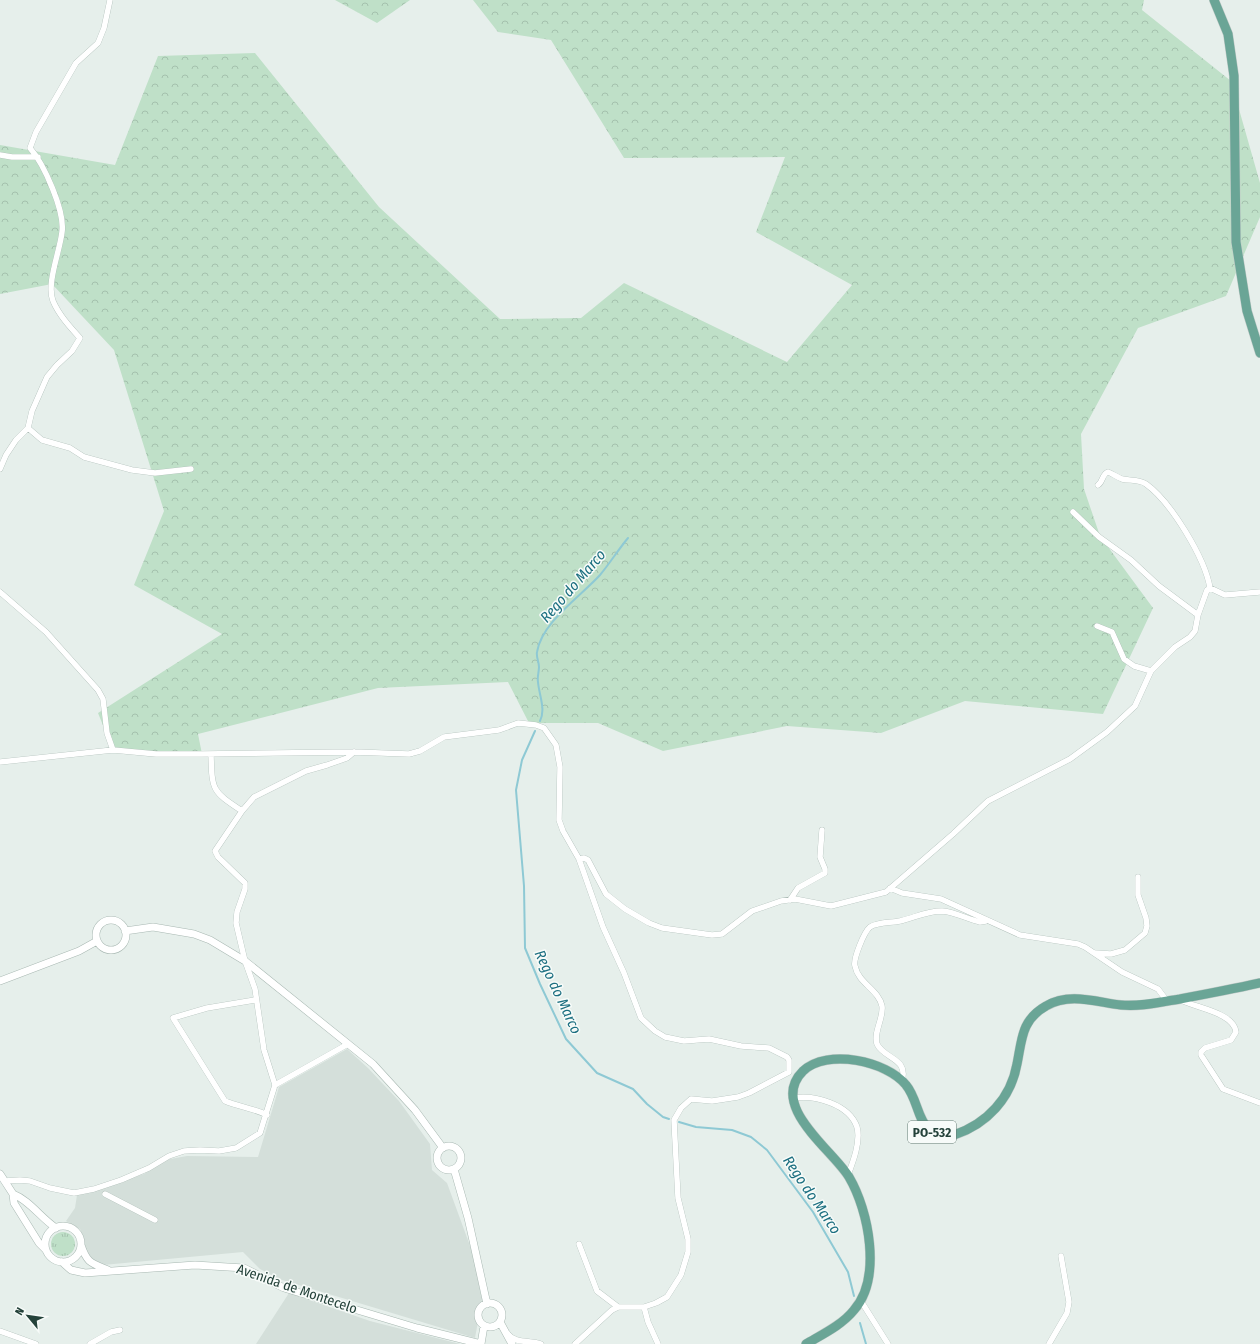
<svg xmlns="http://www.w3.org/2000/svg" width="1260" height="1344" font-family="'Fira Sans Condensed',sans-serif">
<defs>
<pattern id="grass-tufts" width="24" height="20" patternUnits="userSpaceOnUse"><rect width="24" height="20" fill="#bfe0c8"/><path d="M3 7l-1-3M5 7V3M7 7l1-3M15 17l-1-3M17 17v-4M19 17l1-3" fill="none" stroke="#a4c1ad"/></pattern>
<pattern id="forest-crowns" width="20" height="18" patternUnits="userSpaceOnUse"><rect width="20" height="18" fill="#bfe0c8"/><path d="M2 6a3 3 0 1 1 6 0M12 15a3 3 0 1 1 6 0" fill="none" stroke="#a4c1ad"/></pattern>
</defs>
<rect width="100%" height="100%" fill="#e6efeb"/>
<path fill="#d4dfda" d="M347,1049L368,1068L399,1101L430,1144L432,1170L447,1183L473,1254L482,1299L475,1338L279,1279L260,1269L243,1252L103,1265L93,1261L86,1252L83,1236L80,1229L66,1221L75,1208L77,1195L144,1174L165,1160L187,1156L258,1157L279,1087Z
M289,1293L370,1321L460,1344H256Z"/>
<path fill="url(#grass-tufts)" d="M51 1244a12 12 0 1 1 24 0a12 12 0 1 1-24 0Z"/>
<path fill="url(#forest-crowns)" d="M335,0H410L377,23Z
M473,0H1144L1142,10L1231,81L1260,183V217L1226,296L1138,328L1081,434L1084,489L1100,536L1153,608L1103,714L965,701L881,733L787,726L663,751L598,723H529L508,682L378,688L198,734L202,754L113,750L98,713L222,634L134,585L164,511L114,350L52,284L0,294V145L115,165L158,56L255,53L379,207L500,319L581,318L624,283L787,362L852,285L756,232L785,157L624,158L551,40L498,32Z"/>
<g fill="none" stroke-linecap="round" stroke-linejoin="round">
<path stroke="#8ec9d4" stroke-width="2" d="M540,721C546,709 539,695 538,682C537,677 539,672 539,667C539,662 536,657 537,652C542,622 581,596 600,575C610,563 618,550 628,538
M535,731L522,760L516,790L524,886L525,948L540,984L566,1039L597,1073L633,1089L647,1104L663,1117L669,1119
M679,1122L696,1127L732,1130L751,1137L767,1150L813,1212L848,1272L854,1296
M860,1323L866,1344"/>
<g stroke="#a8b8b2" stroke-width="6">
<path id="minor" d="M0,155L12,157H38
M28,428L42,440L70,448L84,457L132,470L155,473L191,469
M0,469L6,455L16,440L28,428L32,411L47,377L57,365L72,351L80,338C70,327 59,315 53,301C46,284 60,251 62,232C65,211 44,164 30,148L36,132L76,63L98,43L104,28L110,0
M1098,485C1103,482 1102,474 1108,472C1113,474 1117,477 1122,479C1130,481 1139,479 1146,484C1171,502 1205,558 1210,588
M1073,512L1099,537L1131,560L1159,586L1198,615
M0,592L46,632L98,690L103,699L107,733L113,750
M1097,626L1112,632L1124,659L1134,666L1151,671
M0,762L113,750L156,754H202L354,752L409,754L420,751L444,737L499,730L518,723L536,725L544,728L556,745L560,767L559,820L563,831L579,859L603,927L624,973L641,1018L655,1031L665,1037L684,1041L709,1039L741,1046L769,1048L787,1057L789,1060V1072L749,1093L738,1097L712,1101L691,1099L681,1108L674,1120L678,1198L688,1239V1252L681,1275L667,1297L656,1303L644,1307H618L612,1310L575,1344
M242,811L254,797L306,771L327,765L347,758L354,752
M579,859L584,858L588,860L606,894L625,909L649,923L662,928L712,935L722,934L752,911L781,901L795,899L831,906L886,892L953,834L988,801L1070,759L1107,732L1135,706L1151,671L1175,647L1190,637L1195,631L1198,615L1207,590L1210,588L1225,595L1260,592
M890,888L902,893L941,899L1020,935L1078,944L1085,947L1122,972L1158,989L1167,1001
M790,900L798,888L825,873V869L820,857L822,830
M1095,953L1111,954L1125,950L1145,933L1147,926L1146,918L1138,895V877
M1179,999C1194,1008 1234,1012 1236,1032L1231,1040L1205,1048L1201,1052V1055L1223,1089L1260,1103
M255,1000L207,1008L173,1018L225,1101C239,1107 253,1108 267,1115
M902,1081C909,1058 884,1059 877,1044C873,1033 884,1017 882,1006C879,990 858,983 855,966C853,959 864,932 870,927C878,922 891,923 900,921C914,918 926,911 942,911C955,912 967,919 980,922L986,921
M275,1085L348,1044
M794,1098C815,1095 849,1104 857,1127C861,1141 853,1162 848,1175
M5,1181L20,1180L30,1181L50,1188L74,1193L94,1189L121,1180L149,1168L169,1156L184,1151L200,1150L219,1151L236,1148L260,1133L275,1085L264,1050L255,989L245,961L236,923L237,912L245,889V883L218,857L215,851L242,811C212,791 212,791 211,754
M105,1194L155,1220
M579,1244L597,1291L618,1307
M861,1301L888,1344
M644,1307L648,1322L658,1344
M0,1331L36,1344
M508,1334C515,1344 531,1340 541,1344
M90,1344L111,1332L120,1330
M1049,1344L1067,1313L1069,1302L1061,1256"/>
</g>
<g stroke="#a8b8b2" stroke-width="8">
<path id="tertiary" d="M96 935a15 15 0 1 1 30 0a15 15 0 1 1-30 0Z
M125,931L153,927L194,934L210,940L245,961L373,1064L415,1110L443,1148
M0,981L79,951L97,941
M437 1158a12 12 0 1 1 24 0a12 12 0 1 1-24 0Z
M454,1169L468,1218L487,1304
M0,1174L13,1194L14,1203L39,1243L46,1250
M13,1194C29,1200 41,1218 56,1228
M45 1244a18 18 0 1 1 36 0a18 18 0 1 1-36 0Z
M81,1245C87,1263 91,1263 108,1270
M62,1262L71,1270L85,1273L195,1265L244,1268L284,1288L417,1328L481,1344
M478 1315a12 12 0 1 1 24 0a12 12 0 1 1-24 0Z
M500,1322L512,1344
M481,1344L484,1326"/>
</g>
<g stroke="#c2cac8" stroke-width="10">
<path id="primary" d="M1214,0L1228,34L1234,76L1236,242L1247,311L1260,353
M806,1344C823,1334 842,1325 854,1310C882,1278 869,1211 849,1177C833,1150 768,1106 803,1071C827,1048 887,1061 906,1085C917,1098 917,1118 929,1130C936,1136 945,1138 954,1135C987,1124 1011,1098 1017,1064C1022,1040 1021,1020 1046,1006C1069,992 1096,1002 1121,1005C1141,1007 1160,1002 1180,999C1207,994 1233,989 1260,983"/>
</g>
<use href="#minor" stroke="#fff" stroke-width="5.5"/>
<use href="#tertiary" stroke="#fff" stroke-width="7"/>
<use href="#primary" stroke="#6aa596" stroke-width="9"/>
</g>
<g text-anchor="middle" dominant-baseline="central" stroke-width="3" stroke-linejoin="round" paint-order="stroke">
<rect fill="#f7fbf9" stroke="#637a73" stroke-width="1" x="908" y="1121" width="48" height="22" rx="3"/>
<g font-size="13" font-weight="bold" fill="#24423a">
<text x="932" y="1132">PO-532</text>
</g>
<g font-size="14" fill="#24423a" stroke="#f7fbf9">
<text transform="translate(297 1289) rotate(19)">Avenida de Montecelo</text>
</g>
<g font-size="15" font-style="italic" fill="#1c6f80" stroke="#f7fbf9">
<text transform="translate(573 586) rotate(-49)">Rego do Marco</text>
<text transform="translate(558 992) rotate(65)">Rego do Marco</text>
<text transform="translate(812 1195) rotate(56)">Rego do Marco</text>
</g>
</g>
<g transform="translate(28 1316) rotate(299)" stroke="#f7fbf9" stroke-width="3" paint-order="stroke">
<path d="M0-3L7 15L0 10L-7 15Z" fill="#24423a"/>
<text y="-6" font-size="11" font-weight="bold" text-anchor="middle" fill="#24423a">N</text>
</g>
</svg>
